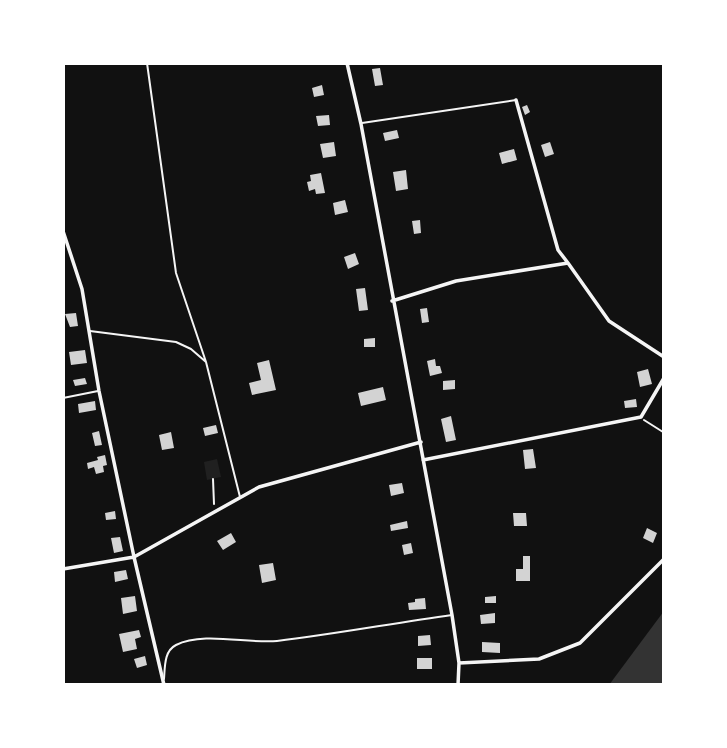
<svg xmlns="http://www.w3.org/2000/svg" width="727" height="748" font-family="'Source Sans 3',sans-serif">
<rect width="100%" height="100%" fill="#111"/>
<path fill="#202020" d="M217,459L221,477L207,480L204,462Z"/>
<path fill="#333" d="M664,611V685H609Z"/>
<path fill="#d3d3d3" d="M380,68L383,85L375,86L372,69Z
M322,85L324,95L314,97L312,88Z
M527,105L530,112L525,115L522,107Z
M329,115L330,125L318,126L316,116Z
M397,130L399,138L385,141L383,133Z
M334,142L336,156L323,158L320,144Z
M550,142L554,154L545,157L541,145Z
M514,149L517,160L502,164L499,153Z
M406,170L408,189L396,191L393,172Z
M321,173L325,193L316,194L315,189L309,191L307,182L311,181L310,175Z
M345,200L348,212L335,215L333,203Z
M420,220L421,233L414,234L412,221Z
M355,253L359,264L348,269L344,257Z
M365,288L368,310L359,311L356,289Z
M427,308L429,322L422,323L420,309Z
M76,313L78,326L70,327L65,314Z
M375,338V347H364V339Z
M85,350L87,363L71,365L69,352Z
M435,359L436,366H440L442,373L430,376L427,361Z
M269,360L276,390L252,395L249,383L261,380L257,363Z
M648,369L652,384L640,387L637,372Z
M85,378L87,384L75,386L73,380Z
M455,380V389L443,390V381Z
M383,387L386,400L361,406L358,393Z
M636,399L637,407L625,408L624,401Z
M95,401L96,410L79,413L78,404Z
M451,416L456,440L446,442L441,419Z
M216,425L218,433L205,436L203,428Z
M99,431L102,445L95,446L92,433Z
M171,432L174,448L162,450L159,435Z
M533,449L536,468L525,469L523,450Z
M105,455L107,465L103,466L104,472L96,474L94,467L88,469L87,463L98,460L97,457Z
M402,483L404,493L391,496L389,485Z
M115,511L116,519L106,520L105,513Z
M513,513H526L527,526H514Z
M407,521L408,528L391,531L390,525Z
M647,528L657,533L653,543L643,538Z
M231,533L236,542L223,550L217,541Z
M120,537L123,551L114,553L111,538Z
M411,543L413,553L404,555L402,545Z
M523,556H530V581H516V569H523Z
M273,563L276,580L262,583L259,565Z
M126,570L128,579L115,582L114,572Z
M135,596L137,611L123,614L121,598Z
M496,596V603H485V597Z
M425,598L426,609L409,610L408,603L415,602V599Z
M495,613V623L481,624L480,615Z
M139,630L141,637L135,639L137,649L123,652L119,634Z
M430,635L431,645L418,646V636Z
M482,642L500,643V653L482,652Z
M145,656L147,665L137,668L134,659Z
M417,658H432V669H417Z"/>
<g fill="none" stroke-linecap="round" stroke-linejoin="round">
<path stroke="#f5f5f5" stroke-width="2" d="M644,420L663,432L664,440
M213,479L214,504"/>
<path stroke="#f5f5f5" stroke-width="2" d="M147,63L176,273L206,362
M362,123L516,100
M90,331L176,342L191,349L206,362L240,497
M63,398L98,391
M164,679C165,667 164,651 176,645C203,631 248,644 277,641C335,634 394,623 452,615"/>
<path stroke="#f5f5f5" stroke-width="3.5" d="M347,63L361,124L452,615L459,663L458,685
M516,100L558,250L568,263
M63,231L82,289L99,391L134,557L164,685
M392,301L456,281L568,263L609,321L664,357
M423,460L641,417L664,378
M63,569L134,557L259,487L421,442
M459,663L539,659L580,643L664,559"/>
</g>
<rect width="727" height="748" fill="none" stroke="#ffffff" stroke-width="130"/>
</svg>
